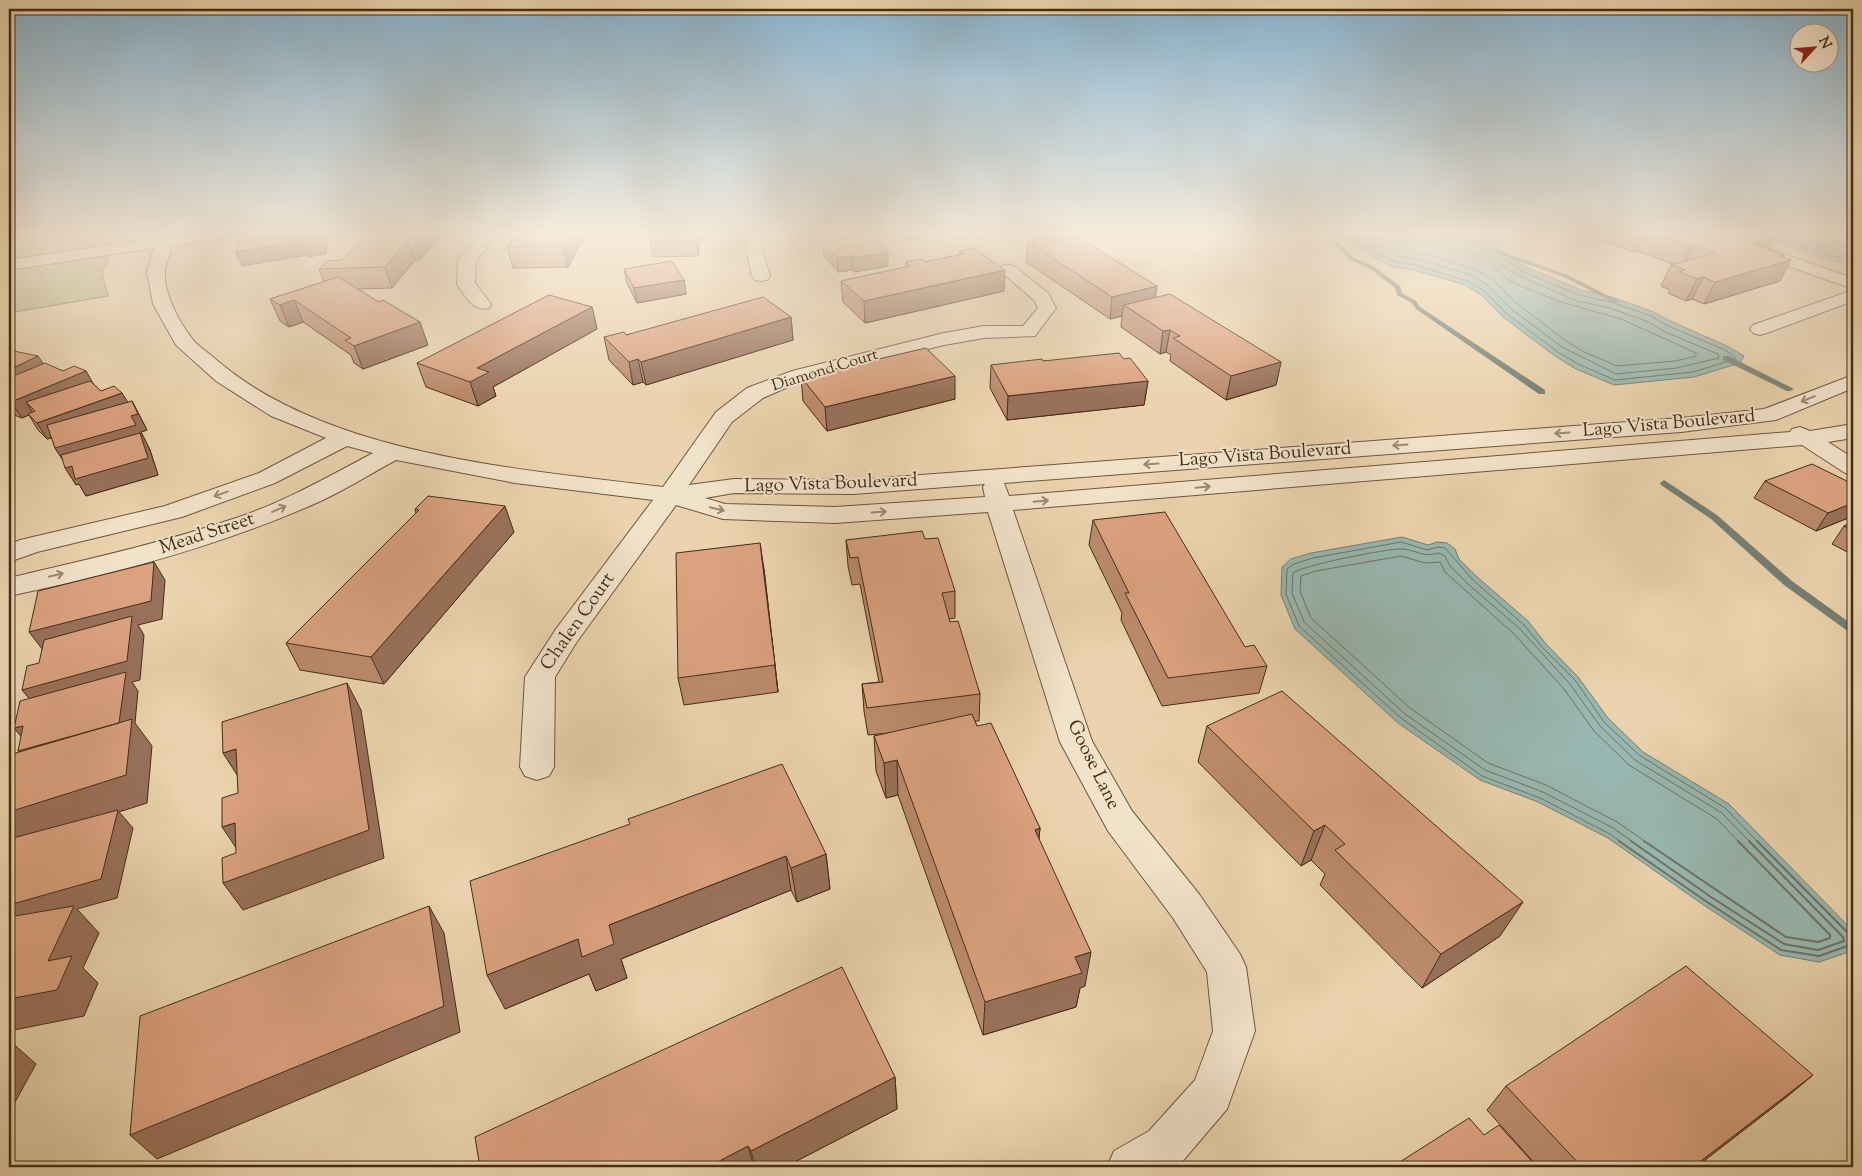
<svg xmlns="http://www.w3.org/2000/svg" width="1862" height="1176" font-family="'Sorts Mill Goudy',serif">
<rect width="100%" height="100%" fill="#ead3ae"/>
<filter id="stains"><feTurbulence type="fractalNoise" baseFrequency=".004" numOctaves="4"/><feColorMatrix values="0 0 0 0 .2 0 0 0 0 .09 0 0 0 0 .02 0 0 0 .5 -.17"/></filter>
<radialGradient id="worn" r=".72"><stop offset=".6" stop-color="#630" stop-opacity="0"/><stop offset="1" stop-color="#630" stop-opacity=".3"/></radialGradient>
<path fill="#bcbb87" stroke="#807450" d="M9,232H121L117,237L102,274L108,296L9,313Z"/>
<path fill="#98b7b0" stroke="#777f73" d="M1329,232H1464L1494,239L1506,254L1526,267L1581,290L1612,297L1654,312L1668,320L1727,346L1744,356L1740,363L1694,377L1614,385L1576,369L1555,356L1503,317L1480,294L1465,285L1414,270L1392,267Z
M1744,232H1853V267Z
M1402,537L1428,545L1437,542L1447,543L1455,549L1459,559L1476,576L1528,621L1546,644L1578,677L1608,718L1643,752L1729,804L1853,931V947L1846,953L1819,962L1780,955L1705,906L1608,838L1538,802L1480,780L1398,723L1295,629L1281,595L1282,567L1291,559L1311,553Z"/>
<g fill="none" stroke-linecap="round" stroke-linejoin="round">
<path stroke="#6e7264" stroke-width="1" d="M1338,232L1394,262L1415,265L1468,281L1483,290L1506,313L1558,352L1578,364L1615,380L1693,372L1735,359L1734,356L1725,350L1666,325L1651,316L1611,302L1579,295L1524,272L1503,258L1491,244L1469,239L1466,232
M1351,232L1396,256L1417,259L1471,275L1487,285L1510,308L1562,347L1616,374L1676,368L1719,358L1718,354L1663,331L1649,322L1610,308L1577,301L1522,277L1505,267L1488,249L1464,243L1459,232
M1368,232L1398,249L1429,255L1474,269L1492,279L1515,302L1566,341L1584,352L1617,366L1675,361L1696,356V353L1621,319L1558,301L1521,286L1506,278L1485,257L1460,249L1453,240L1452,232
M1780,232L1853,256
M1804,232L1853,248
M1775,237L1853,262
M1621,842L1610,834L1540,798L1482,776L1401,718L1299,626L1286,594L1287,569L1294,564L1313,558L1401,542L1427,550L1438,547L1445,548L1473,580L1524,625L1542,647L1575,680L1604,722L1639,755L1725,808L1758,842
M1633,842L1613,828L1543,792L1485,770L1405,714L1304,622L1292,593L1293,573C1300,566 1389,548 1402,549C1418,550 1421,558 1439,553L1445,556L1450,566L1468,584L1520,629L1570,684L1600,726L1635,760L1722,813L1750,842
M1646,842L1617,822L1546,785L1488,763L1410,708L1311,618L1300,591L1301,576L1316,571L1401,556L1425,563L1440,562L1445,572L1514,634L1564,689L1594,731L1629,765L1717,819L1739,842"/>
<path stroke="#6e7264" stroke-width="2" d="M1619,841L1707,902L1781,950L1819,956L1853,944
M1631,841L1711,897L1784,944L1818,950L1844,941L1843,937L1749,841
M1644,841L1786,937L1818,942L1830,938V935L1738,841
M1757,841L1848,933L1853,934"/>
<path fill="#777f73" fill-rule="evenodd" d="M1314,232H1321L1337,241L1354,258L1373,266L1400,286L1402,293L1416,301L1420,307L1545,390V394H1539L1416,309L1412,303L1397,295L1395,288L1369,268L1350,260L1333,243Z
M1493,250H1497L1568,275L1620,302L1615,303L1564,277L1493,252Z
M1723,356H1729L1794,389L1790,391H1787L1723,360Z
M1664,480L1717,515L1792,581L1853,625V633L1849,632L1784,585L1711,519L1661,485L1660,483Z"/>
<g stroke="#6e563e" stroke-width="2">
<path id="minor" d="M162,232H178L176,235L200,232H239L237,235L231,237L172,246C170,254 166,263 165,271C163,291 179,322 191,337C196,345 206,351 213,357C325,456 520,469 663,487L716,412L747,388L792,371L944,333L984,326H1023L1038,308L1034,300L999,270L1002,266L1008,265L1014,266L1048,293L1056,308L1035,336L984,338L944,345L806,379L763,398L732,422L689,485L734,479L854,480L1681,418L1764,409L1853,375V388L1776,420L1681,432L1004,483L1009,496L1790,432L1792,429L1800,427L1810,431L1853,424V438L1828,442L1853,458V475L1845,473L1802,445L1013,510L1092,741L1132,811L1199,894L1240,954L1246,967L1255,1031L1227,1109L1181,1163L1174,1167H1107L1114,1151L1149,1131L1195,1080L1213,1031L1207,972L1173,918L1108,831L1060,742L988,512L835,523L723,519L676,505L576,643L555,677L554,767L549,776L537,780L525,776L520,767L525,677L556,629L653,500L515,483L396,460C372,473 348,488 323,500C224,545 115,574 9,596V578C85,560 162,543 236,518C284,502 328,477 373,453L347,446L275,483L182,517L37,552L9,562V545L20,540L165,506L259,473L326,438L271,416L216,381L176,345L153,304L147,272L154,248L9,270V260L158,238ZM985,484L983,487L985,497L835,507L725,504L705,498L734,493L854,494Z
M482,232H498L476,261L475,283L491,304L489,308C473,312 465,296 457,284L458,260Z
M745,232H761L760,242L770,276L767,280L761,281L755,280L752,276L744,242Z
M1698,232H1721L1853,278V289L1700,235Z
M1853,290V301L1767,333L1760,335L1753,333L1750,329L1753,325Z"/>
</g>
<use href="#minor" fill="#f1e2ca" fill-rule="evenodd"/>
</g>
<path fill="#bc8b6e" stroke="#452c18" d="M369,232H443L420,260H415L392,288L358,289L428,345L363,369L354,363L351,355L303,322L289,327L280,321L270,299L324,282L319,269L342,260Z
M518,232H586L568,267L513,268L507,247Z
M808,232H859V236L888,266L854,272L852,270L838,272L824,256L823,244H811Z
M898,232H950L909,240Z
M1593,232H1725L1768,249L1782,257L1780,281L1704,304L1692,299L1686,301L1668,293L1670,290L1661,286L1671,265L1673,264L1637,251L1633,252L1592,236Z
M701,237L698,256L653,257L650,243Z
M1028,242L1155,297L1281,362L1276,385L1226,400L1170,361L1171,355L1166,352L1160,354L1121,327L1122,316L1110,319L1026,262Z
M973,248L1004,291L865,323L843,302L841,281L906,267V262H925L959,255V252Z
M624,269L684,280L686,294L637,303L627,283Z
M592,307L597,329L493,387L496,396L478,406L426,387L417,363Z
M791,317L793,340L646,385L643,382L633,385L609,360L604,337Z
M9,350L43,364L63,371H86L93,384L101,391L128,403L132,401L147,430L141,432L150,450L158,475L86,496L79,484L76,485L63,460L55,448L52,438L47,439L38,430L29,415L22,418L9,413Z
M1124,359L1148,381L1144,405L1007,420L990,388L991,365L1043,361Z
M801,377L955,399L827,431L803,401Z
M1765,481L1853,484V516L1816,531L1754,498Z
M428,496L514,532L384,684L300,670L286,643L416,513L415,509Z
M1093,520L1245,647L1267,666L1259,693L1162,706L1121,620L1122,613L1089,545Z
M1853,522V555L1832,544L1844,526Z
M925,539L955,591V618L949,619L980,694L979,721H975L977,726L1040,828L1039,839L1085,986L1080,988L1076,1007L983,1035L898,795L886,798L876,771L874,736L890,733L868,735L864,711L862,684L879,682L860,584L852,585L848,566L846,540Z
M764,569L778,692L684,705L678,678Z
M1207,726L1500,936L1422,988L1320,885L1325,874L1311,860L1301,866L1198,762Z
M630,824L826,854L830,889L797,902L791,890L621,959L627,978L596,991L589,974L505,1009Z
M1813,1075L1784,1099L1696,1167H1538L1487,1110L1506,1086Z
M895,1077L897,1109L785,1167H480Z"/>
<path fill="#99715a" stroke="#452c18" d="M321,232H326L327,234L326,254L308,257L307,255L242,266L236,252Z
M420,232H443L420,260L414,240Z
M571,232H586L568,267L563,246Z
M697,232H700L701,237L698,256L696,242Z
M908,232H950L909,240Z
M1642,232H1646L1637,251L1633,252Z
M1774,238L1763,258L1753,244Z
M408,240L415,260L392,288L385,267Z
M1694,245L1684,266L1680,267L1690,246Z
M888,252V266L854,272L853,258Z
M1784,255L1779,264L1791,260L1780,281L1704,304L1715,282Z
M851,256L852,270L838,272L837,258Z
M1005,270L1004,291L865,323L864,301Z
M1703,277L1692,299L1686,301L1697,279Z
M684,280L686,294L637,303L634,288Z
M1157,286L1154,308L1124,305L1122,316L1110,319L1112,297Z
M294,300L303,322L289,327L280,305Z
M592,307L597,329L493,387L496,396L478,406L470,382L477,368Z
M791,317L793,340L646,385L641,362Z
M420,322L428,345L363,369L354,346Z
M1170,330L1166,352L1160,354L1163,331Z
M38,356L48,371L9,391V370Z
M638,359L643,382L633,385L629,362Z
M1281,362L1276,385L1226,400L1231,376Z
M86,371L95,387L26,402L33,413L22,418L11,402Z
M955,376V399L827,431L825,407Z
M1148,381L1144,405L1007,420L1008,396Z
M122,393L132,409L47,439L37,423Z
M132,401L147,430L141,432L150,450L158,475L86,496L79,484L76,485L65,468L66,465L55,448L131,416Z
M1853,503V516L1816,531L1828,513Z
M505,506L514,532L384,684L371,657Z
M760,543L764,569L778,692L775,665Z
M154,562L165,580L162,619L138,625L144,635L140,680L132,682L138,691L135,723L152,746L147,803L119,812L133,828L117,898L77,909L99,933L83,968L98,983L84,1016L9,1031V812L34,770L18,751L37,708L22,690L131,627L43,650L29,632Z
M347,683L361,710L384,858L243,910L223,883Z
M23,726L30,747L14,728Z
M236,749L241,781L223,753Z
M897,760L898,795L886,798L884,763Z
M235,823L241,855L222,827Z
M1325,825L1311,860L1301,866L1314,831Z
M1040,828L1036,863L1035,830Z
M826,854L830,889L797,902L791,868Z
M786,856L791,890L621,959L627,978L596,991L589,974L505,1009L487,975L578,939L609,925Z
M1523,902L1500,936L1422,988L1441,954Z
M429,906L444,933L460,1032L157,1159L130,1135Z
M1091,952L1085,986L1080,988L1076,1007L983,1035L985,1002L1075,957Z
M9,1040L36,1064L9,1113Z
M1813,1075L1784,1099L1696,1167H1693Z
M895,1077L897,1109L785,1167H755L751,1151Z
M9,1134L12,1136L9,1142Z
M748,1146L754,1167H708Z"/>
<path fill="#dba280" stroke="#452c18" d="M249,232H321V241L303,243V241L236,252L240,234Z
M369,232H420L414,240H408L385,267L319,269L327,261L342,260Z
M518,232H571L563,246L507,247Z
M653,232H697L696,242L650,243Z
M1650,232H1725L1734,235L1747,232H1757L1774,238L1753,244L1784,255L1779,256L1791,260L1715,282L1703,277L1697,279L1679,272L1685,270L1671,265L1715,253L1694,245L1690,246Z
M1071,233L1157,286L1112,297L1028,242Z
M871,235L888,252L853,258L851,256L837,258L823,242Z
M973,248L1005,270L864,301L841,281L910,266L906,262L921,259L925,262L963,254L959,252Z
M672,261L684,280L634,288L624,269Z
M338,277L379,302L383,300L420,322L354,346L345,340L351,338L294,300L280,305L270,299Z
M1170,294L1281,362L1231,376L1173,338L1180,336L1170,330L1163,331L1124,305Z
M549,295L592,307L477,368L489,372L470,382L417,363Z
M763,297L791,317L641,362L638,359L629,362L604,337L624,332L626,335Z
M926,348L955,376L825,407L801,377Z
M9,350L38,356L9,370Z
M1119,353L1124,359L1130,358L1148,381L1008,396L991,365L1042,359L1043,361Z
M45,363L63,371L74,366L86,371L11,402L9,401V378Z
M90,381L101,391L114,386L122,393L37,423L28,414L35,411L26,402Z
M132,401L138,414L131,416L136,425L55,448L47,425Z
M140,433L148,458L75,479L72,466L65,468L61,455Z
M1812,464L1853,484V503L1828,513L1765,481Z
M428,496L505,506L371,657L286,643L419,510L415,509Z
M1165,512L1245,647L1254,645L1267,666L1168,678L1125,593H1129L1093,520Z
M1853,522V531L1844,526Z
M922,531L925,539L938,538L955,591L942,593L950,622L958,621L980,694L867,708L862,684L883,682L858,557L850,558L846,540Z
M760,543L775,665L678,678L676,553Z
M154,562L151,601L29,632L38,591Z
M132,616L127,661L22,690L27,666L39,663L44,640Z
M126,672L119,723L18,751L23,726L14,728L20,701Z
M347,683L369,830L223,883L222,858L236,853L235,823L222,827V798L238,793L236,749L223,753L222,722Z
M1282,691L1523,902L1441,954L1335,850L1345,844L1325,825L1314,831L1207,726Z
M972,714L977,726L991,723L1040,828L1035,830L1091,952L1075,957L1082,973L985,1002L897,760L884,763L874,736Z
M132,719L126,775L9,812V755Z
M782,764L826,854L791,868L786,856L609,925L614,944L582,957L578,939L487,975L470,881L630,824L628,819Z
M118,810L101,879L9,905V839Z
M74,906L48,961L72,956L57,990L9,999V917Z
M429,906L444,1006L130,1135L140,1016Z
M1686,966L1813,1075L1693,1167H1582L1506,1086Z
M842,967L895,1077L751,1151L748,1146L708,1167H480L475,1137Z
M1469,1118L1484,1135L1499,1125L1537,1167H1392Z"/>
<defs><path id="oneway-shaft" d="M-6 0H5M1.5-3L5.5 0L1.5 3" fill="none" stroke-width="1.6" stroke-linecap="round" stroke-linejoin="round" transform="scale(1.25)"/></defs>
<g stroke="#9b8771">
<use href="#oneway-shaft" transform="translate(1808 399) rotate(158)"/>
<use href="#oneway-shaft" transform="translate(1562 433) rotate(176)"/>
<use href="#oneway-shaft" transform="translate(1400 445) rotate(176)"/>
<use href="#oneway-shaft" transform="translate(1151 464) rotate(176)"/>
<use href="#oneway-shaft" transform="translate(1203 487) rotate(-5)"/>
<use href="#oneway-shaft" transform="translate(221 494) rotate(160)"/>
<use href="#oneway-shaft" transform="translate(1041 501) rotate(-5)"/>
<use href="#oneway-shaft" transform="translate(279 509) rotate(-23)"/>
<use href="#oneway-shaft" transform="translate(717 509) rotate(14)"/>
<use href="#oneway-shaft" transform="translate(879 512) rotate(-4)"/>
<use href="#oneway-shaft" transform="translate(56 575) rotate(-13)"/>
</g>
<linearGradient id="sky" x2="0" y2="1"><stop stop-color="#88b5d2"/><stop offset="0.59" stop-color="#f6ebdb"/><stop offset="1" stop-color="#f6ebdb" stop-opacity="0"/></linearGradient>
<rect width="1862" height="396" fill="url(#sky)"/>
<g text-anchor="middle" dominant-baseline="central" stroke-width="4" stroke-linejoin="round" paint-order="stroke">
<g font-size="16" fill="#452c18" stroke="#f1e2ca">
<text transform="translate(825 371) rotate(-17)">Diamond Court</text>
</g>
<g font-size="19" fill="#452c18" stroke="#f1e2ca">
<text transform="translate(1669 424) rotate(-5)">Lago Vista Boulevard</text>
<text transform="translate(1265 455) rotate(-4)">Lago Vista Boulevard</text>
<text transform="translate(831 484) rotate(-2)">Lago Vista Boulevard</text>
<text transform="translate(207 534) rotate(-18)">Mead Street</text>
<text transform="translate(578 622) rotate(-55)">Chalen Court</text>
<text transform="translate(1093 765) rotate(64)">Goose Lane</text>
</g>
</g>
<rect width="1862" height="1176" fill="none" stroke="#ead3ae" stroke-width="30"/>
<rect x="10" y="10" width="1842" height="1156" fill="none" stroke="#452c18" stroke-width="2.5"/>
<rect x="15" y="15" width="1832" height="1146" fill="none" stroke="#452c18"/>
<g transform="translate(1814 48) rotate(64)"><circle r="24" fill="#f1e2ca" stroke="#ac9983"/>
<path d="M0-4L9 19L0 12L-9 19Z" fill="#8f2418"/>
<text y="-8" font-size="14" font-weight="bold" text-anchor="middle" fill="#452c18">N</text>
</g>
<rect width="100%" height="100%" filter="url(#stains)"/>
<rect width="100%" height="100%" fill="url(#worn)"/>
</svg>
